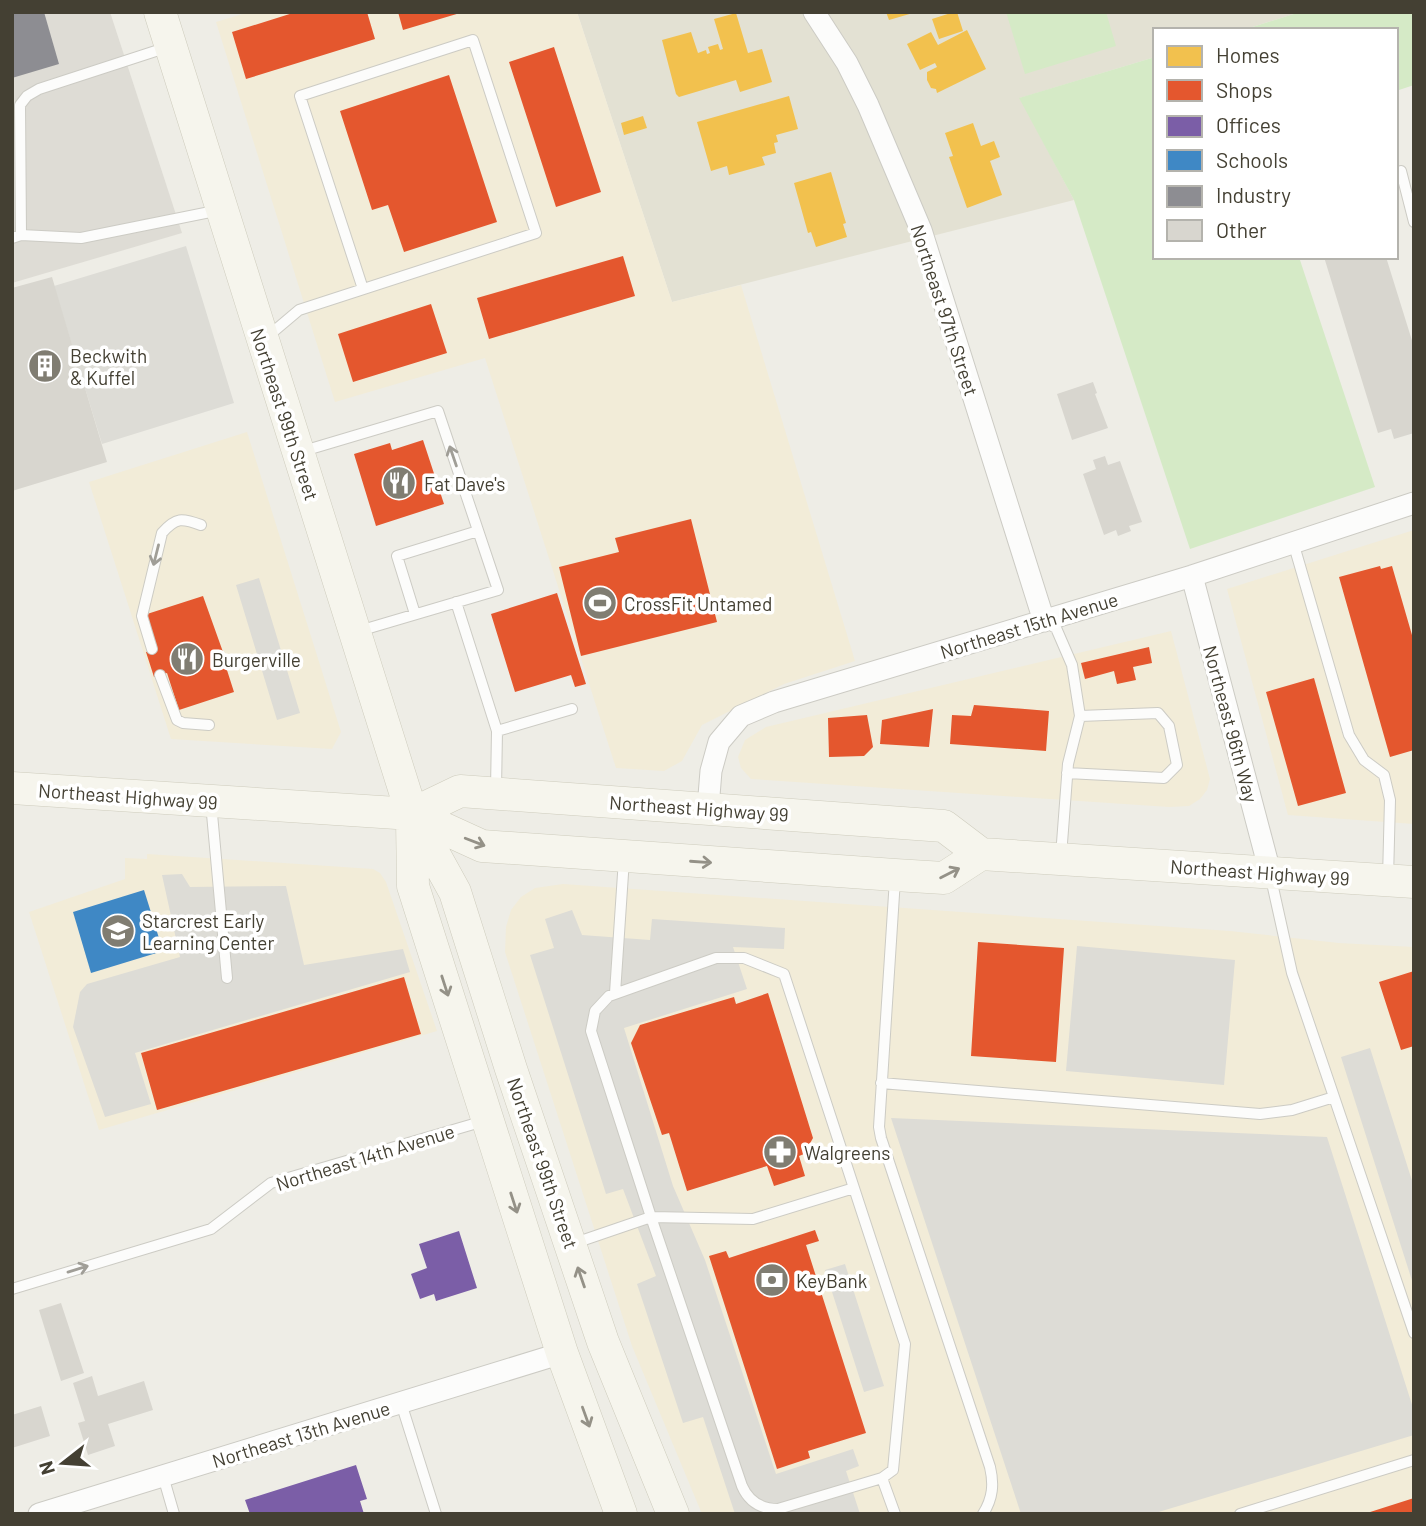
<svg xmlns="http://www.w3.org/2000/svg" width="1426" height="1526" font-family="Barlow,sans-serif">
<rect width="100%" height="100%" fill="#eeede6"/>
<path fill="#e3e1d3" d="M577,12H1300L1243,30H1155V57L1020,98L1074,200L672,302Z"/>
<path fill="#f2ecd8" d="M249,12H577L672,302L741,285L855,661L784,684L702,725L682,761L664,771L616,768L485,358L335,402L216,22Z
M247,432L341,732L332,749L171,739L89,482Z
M1414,530V824L1288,815L1227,589Z
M1171,631L1210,779L1207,790L1200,799L1189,806L1169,807L751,779L741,768L738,757L745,740L766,727Z
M147,854L373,869L380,873L386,882L437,1031L99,1130L29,912L125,879V858L147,859Z
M563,884L1230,931L1339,943L1414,947V1514H702L632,1346L505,952L506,927L511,910L521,897L535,888Z"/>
<path fill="#dedcd5" d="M12,12H110L182,233L12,283Z"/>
<path fill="#d5eac6" d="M1006,12H1106L1116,46L1025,74Z
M1300,12H1414V85L1396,91V30H1243Z
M1155,57V257H1299L1375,487L1190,549L1074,200L1019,98Z"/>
<path fill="#dddcd6" d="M186,246L234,403L102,444L54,286Z
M259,578L300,713L277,720L236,585Z
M182,874L190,887L286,886L304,965L403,949L410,972L135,1053L151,1104L105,1117L73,1027L80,992L87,984L180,957L162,875Z
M572,910L582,935L650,940L652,919L785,928L784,949L733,947L747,989L624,1028L673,1186L705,1260L776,1474L853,1449L859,1466L846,1471L860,1514H735L703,1417L683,1423L637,1284L656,1276L623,1189L606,1194L530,955L554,948L545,919Z
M1077,946L1235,960L1224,1085L1066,1071Z
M1370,1048L1414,1187V1287L1341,1057Z
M891,1118L1327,1137L1414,1411V1435L1152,1514H1021Z
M845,1264L884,1386L864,1392L825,1270Z"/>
<path fill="#f2c14e" d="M886,12H913V13L889,20Z
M954,12H957L963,31L939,39L932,19Z
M736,13L748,53L762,49L772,82L740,92L736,80L679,97L676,94L662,40L691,32L698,53L706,50L707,54L710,53L708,47L718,44L720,50L723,49L714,19Z
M967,30L986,69L937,93L936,89L931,88L927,80V72L937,67L935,63L920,70L907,44L931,32L938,45Z
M789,96L798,129L776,135L778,142L774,143L776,153L762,157L765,165L729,175L727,166L711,171L697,122Z
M643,116L647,128L624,135L621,123Z
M973,123L981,146L994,141L1000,157L990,161L1002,195L967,208L949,157L953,156L945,133Z
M831,172L846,223L843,224L847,237L816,247L811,232L808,233L794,183Z"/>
<path fill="#e4572e" d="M296,12H367L375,39L246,79L232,32Z
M398,12H459L460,13L403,30Z
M554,47L601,192L556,207L509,62Z
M449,75L497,222L404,252L388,205L372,210L340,111Z
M623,256L635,296L489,339L477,298Z
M431,304L447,353L353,382L338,334Z
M423,440L444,504L376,526L354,454L390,443L392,450Z
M691,519L717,622L581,656L559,567L619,552L615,538Z
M1380,566L1381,569L1392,566L1414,642V750L1390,757L1339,577Z
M557,593L586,684L575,687L571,675L515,692L491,614Z
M203,596L228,666L226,667L234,692L179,710L167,673L154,677L146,652L155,649L144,615Z
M1149,647L1152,663L1133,667L1136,680L1117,684L1114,671L1085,679L1081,663Z
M1314,678L1346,793L1298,806L1266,692Z
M974,705L1049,711L1046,751L950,744L952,715L971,716Z
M933,709L929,747L880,744L882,720Z
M867,715L873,747L864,756L829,757L828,718Z
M978,942L1064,948L1056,1062L971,1056Z
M1414,971V1046L1401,1050L1379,982Z
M404,977L421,1034L157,1110L141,1053Z
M768,993L813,1138L804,1154L799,1156L805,1176L774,1186L767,1166L687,1191L669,1133L662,1135L631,1043L640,1025L734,997L736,1004Z
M815,1230L819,1241L806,1245L866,1433L808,1451L810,1458L777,1469L709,1256L726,1251L729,1258Z
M1414,1498V1514H1367V1513Z"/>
<path fill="#7b5ea7" d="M459,1231L477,1288L436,1301L434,1294L420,1299L411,1274L427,1268L419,1244Z
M356,1465L367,1499L360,1501L364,1514H250L245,1500Z"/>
<path fill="#3f88c5" d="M144,890L163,951L91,973L73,912Z"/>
<path fill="#8d8d92" d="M12,12H44L59,64L12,78Z"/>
<path fill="#d8d6cf" d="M1324,257H1386L1414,347V433L1394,439L1391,429L1378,433Z
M52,277L107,462L12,491V288Z
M1093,382L1097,393L1095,394L1108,428L1072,440L1057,394Z
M1105,456L1108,465L1120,461L1142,522L1129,526L1131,531L1118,536L1116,530L1104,535L1083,474L1096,469L1093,460Z
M61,1303L84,1373L61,1381L39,1310Z
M92,1376L98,1396L144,1381L153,1410L108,1424L115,1446L88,1455L78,1423L85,1421L73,1383Z
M41,1406L50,1436L12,1448V1415Z"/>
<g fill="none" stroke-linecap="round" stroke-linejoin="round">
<g stroke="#cccbc4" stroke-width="12">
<path id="lane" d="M1401,171L1414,222
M21,235L20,105L27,96L39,89L168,47
M12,238L21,235L81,238L220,210
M267,337L299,310L536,233L473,40L300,96L363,289
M300,452L438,411L498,590L359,631
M1293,542L1349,735L1364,760L1384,775L1390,800L1388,878
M456,602L497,731L496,789
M415,614L397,556L478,531
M1045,622L1056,628L1072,665L1080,716L1068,764L1061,856
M152,649L142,616L162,533C176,517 182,518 201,525
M160,675L177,720L183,723L209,725
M497,731L572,709
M1067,773L1164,778L1177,765L1169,726L1158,713L1080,716
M211,803L227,978
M1270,874L1292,973L1414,1333
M895,879L879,1127L881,1138L990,1467C994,1484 993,1498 983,1514
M716,958H744L784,974L905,1344L893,1470L882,1478L778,1509C761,1509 749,1502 742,1486L651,1217L591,1031L595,1011L609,996Z
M615,993L624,859
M881,1083L1260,1114L1292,1110L1334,1097
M572,1244L651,1217L753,1219L854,1188
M12,1289L211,1229L271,1183L484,1121
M401,1403L436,1514
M163,1476L174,1514
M882,1478L895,1514
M1240,1514L1414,1460"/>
</g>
<g stroke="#cccbc4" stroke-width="23">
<path id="street" d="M814,12L847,63L868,105L921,230L1044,621
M1192,576L1270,872
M708,808L711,771L719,742L741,716L774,702L1192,576L1414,503
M39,1514L562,1353"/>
</g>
<g stroke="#ceccbd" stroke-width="33">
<path id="secondary" d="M160,12L412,814L455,892L511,1069L603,1342L673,1514
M12,788L412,814L482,846L895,875L944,878L981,854
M412,814L460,791L944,826L981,854L1414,882
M412,819L413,886L562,1353L621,1514"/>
</g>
<use href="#lane" stroke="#fcfcfb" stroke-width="10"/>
<use href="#street" stroke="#fcfcfb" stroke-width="21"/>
<use href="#secondary" stroke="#f6f5ed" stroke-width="32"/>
</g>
<defs><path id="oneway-shaft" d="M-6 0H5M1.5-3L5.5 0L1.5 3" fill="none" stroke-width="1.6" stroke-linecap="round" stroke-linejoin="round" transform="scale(1.75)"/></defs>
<g stroke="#a09e97">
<use href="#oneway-shaft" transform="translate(453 456) rotate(-109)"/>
<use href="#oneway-shaft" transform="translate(156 555) rotate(104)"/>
<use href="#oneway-shaft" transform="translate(78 1269) rotate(-17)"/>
</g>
<g stroke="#949187">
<use href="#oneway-shaft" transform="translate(475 842) rotate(21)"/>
<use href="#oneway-shaft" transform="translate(701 862) rotate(4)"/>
<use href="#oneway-shaft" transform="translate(950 873) rotate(-27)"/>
<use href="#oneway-shaft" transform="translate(445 986) rotate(72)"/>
<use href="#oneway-shaft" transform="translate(514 1203) rotate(72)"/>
<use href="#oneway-shaft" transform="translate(581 1277) rotate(-109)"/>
<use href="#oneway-shaft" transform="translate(586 1417) rotate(70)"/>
</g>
<defs>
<g id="building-disc" transform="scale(1.75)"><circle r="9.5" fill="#807d72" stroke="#fff"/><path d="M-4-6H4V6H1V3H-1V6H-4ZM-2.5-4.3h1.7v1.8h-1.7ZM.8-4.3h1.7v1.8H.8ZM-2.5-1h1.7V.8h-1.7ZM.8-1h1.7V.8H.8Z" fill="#fff"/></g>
<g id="restaurant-disc" transform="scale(1.75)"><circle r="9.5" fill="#807d72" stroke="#fff"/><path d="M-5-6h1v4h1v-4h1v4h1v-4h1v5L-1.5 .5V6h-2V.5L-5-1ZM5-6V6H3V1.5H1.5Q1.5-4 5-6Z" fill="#fff"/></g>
<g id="stadium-disc" transform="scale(1.75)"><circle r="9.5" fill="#807d72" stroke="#fff"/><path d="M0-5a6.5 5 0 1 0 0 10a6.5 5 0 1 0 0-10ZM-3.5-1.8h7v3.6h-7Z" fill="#fff"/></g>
<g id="school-disc" transform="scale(1.75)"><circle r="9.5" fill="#807d72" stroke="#fff"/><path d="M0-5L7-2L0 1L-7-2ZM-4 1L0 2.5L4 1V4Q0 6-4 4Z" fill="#fff"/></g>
<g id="pharmacy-disc" transform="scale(1.75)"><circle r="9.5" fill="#807d72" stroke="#fff"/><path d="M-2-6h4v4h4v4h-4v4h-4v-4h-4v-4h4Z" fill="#fff"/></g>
<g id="bank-disc" transform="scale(1.75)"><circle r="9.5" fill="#807d72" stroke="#fff"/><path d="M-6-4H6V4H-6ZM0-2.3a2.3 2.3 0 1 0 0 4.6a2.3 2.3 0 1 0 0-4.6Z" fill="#fff"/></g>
</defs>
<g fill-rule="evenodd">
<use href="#building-disc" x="45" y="366"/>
<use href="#restaurant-disc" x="399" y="483"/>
<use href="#stadium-disc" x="600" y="603"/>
<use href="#restaurant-disc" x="187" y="659"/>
<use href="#school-disc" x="118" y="931"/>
<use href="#pharmacy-disc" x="780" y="1152"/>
<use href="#bank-disc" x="772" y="1280"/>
</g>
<g text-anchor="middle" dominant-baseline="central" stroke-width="7" stroke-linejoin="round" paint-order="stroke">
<g font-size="19" fill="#444033" stroke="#fff">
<text transform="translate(945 310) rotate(72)">Northeast 97th Street</text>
<text transform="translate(285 414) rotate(72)">Northeast 99th Street</text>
<text transform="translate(1029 625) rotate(-17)">Northeast 15th Avenue</text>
<text transform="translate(1231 724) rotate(75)">Northeast 96th Way</text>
<text transform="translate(128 796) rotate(4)">Northeast Highway 99</text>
<text transform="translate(699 808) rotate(4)">Northeast Highway 99</text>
<text transform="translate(1260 872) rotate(4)">Northeast Highway 99</text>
<text transform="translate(365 1157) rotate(-17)">Northeast 14th Avenue</text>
<text transform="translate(543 1163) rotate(71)">Northeast 99th Street</text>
<text transform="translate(301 1434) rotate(-17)">Northeast 13th Avenue</text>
</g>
<g font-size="19" fill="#444033" stroke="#fff" text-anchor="start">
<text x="70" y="355">Beckwith<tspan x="70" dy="22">&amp; Kuffel</tspan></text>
<text x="424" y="483">Fat Dave's</text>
<text x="624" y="603">CrossFit Untamed</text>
<text x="212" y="659">Burgerville</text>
<text x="142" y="920">Starcrest Early<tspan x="142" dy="22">Learning Center</tspan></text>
<text x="804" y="1152">Walgreens</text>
<text x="796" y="1280">KeyBank</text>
</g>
</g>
<rect width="1426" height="1526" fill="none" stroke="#444033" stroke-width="28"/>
<rect x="1153" y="28" width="245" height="231" fill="#ffffff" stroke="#b4b3ad" stroke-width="2"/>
<rect x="1167" y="46" width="35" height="21" fill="#f2c14e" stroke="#b4b3ad" stroke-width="2"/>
<text x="1216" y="63" font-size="21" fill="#444033">Homes</text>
<rect x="1167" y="80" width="35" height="21" fill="#e4572e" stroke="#b4b3ad" stroke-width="2"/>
<text x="1216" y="98" font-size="21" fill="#444033">Shops</text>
<rect x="1167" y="116" width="35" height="21" fill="#7b5ea7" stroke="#b4b3ad" stroke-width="2"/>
<text x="1216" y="133" font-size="21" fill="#444033">Offices</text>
<rect x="1167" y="150" width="35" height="21" fill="#3f88c5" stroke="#b4b3ad" stroke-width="2"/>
<text x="1216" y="168" font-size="21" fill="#444033">Schools</text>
<rect x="1167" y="186" width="35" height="21" fill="#8d8d92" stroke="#b4b3ad" stroke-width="2"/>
<text x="1216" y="203" font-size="21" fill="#444033">Industry</text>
<rect x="1167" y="220" width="35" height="21" fill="#d8d6cf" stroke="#b4b3ad" stroke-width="2"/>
<text x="1216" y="238" font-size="21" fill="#444033">Other</text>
<g transform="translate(63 1463) rotate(253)" stroke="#ffffff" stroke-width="5" paint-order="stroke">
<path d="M0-5L12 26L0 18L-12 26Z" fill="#444033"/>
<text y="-10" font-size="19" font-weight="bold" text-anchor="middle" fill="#444033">N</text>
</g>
</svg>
